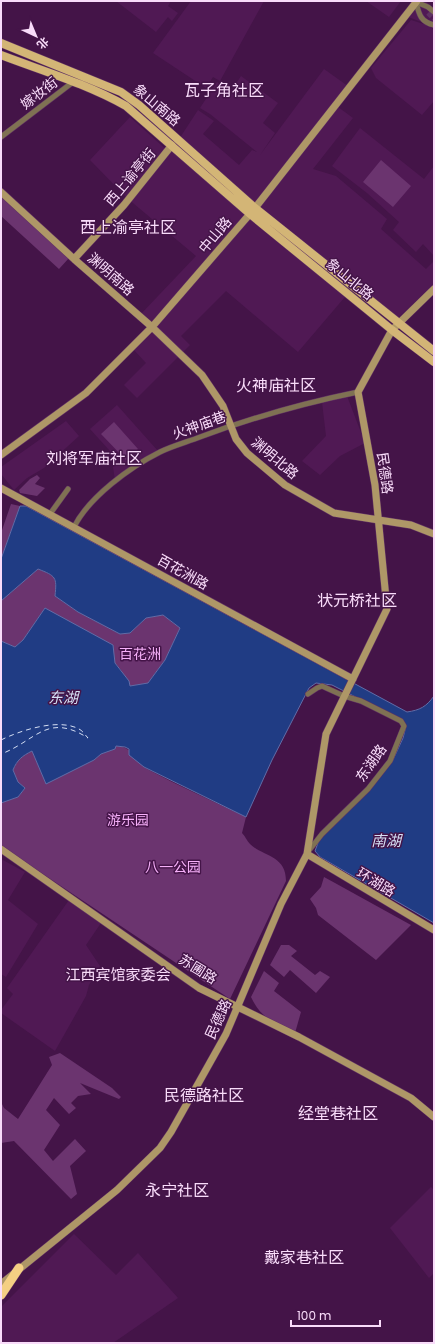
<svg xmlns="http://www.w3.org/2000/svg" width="435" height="1344" font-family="Poppins,'Noto Sans SC',sans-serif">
<rect width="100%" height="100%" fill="#441448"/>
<path fill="#501954" d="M116,1H171L168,6L178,13L172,21L168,17L156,32Z
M191,1H264L220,81L213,77L206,88L153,53Z
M366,1H401L389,17Z
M420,1H426L434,11V29L430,25L408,17Z
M411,20L430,26L434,30V101L422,115L376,78L371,68Z
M324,69L352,89L338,107L353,118L313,169L336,176L387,219L381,229L426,269L434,261V284L398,318L356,284L298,352L226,291L181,336L190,345L137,398L124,385L146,363L134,350L156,329L140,315L196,256L127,198L90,160L130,117L170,153L198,110L214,121L203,134L239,165L252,150L257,152L210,114L200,108L217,82L231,91L241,76L278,103L263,123L275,133L260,155Z
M360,128L424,179L434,166V256L423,244L416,252L393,230L399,222L367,193L332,166Z
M347,396L365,443L340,456L320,475L302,461L326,436L322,402Z
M117,405L158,451L115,480L113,467L119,461L90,429Z
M66,421L79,436L44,468L27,478L14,490L1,474V467Z
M1,859L25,872L8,900L38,924L6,977L1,974Z
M69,900L101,923L86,945L100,966L89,985L86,996L55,1051L1,1013V1010L13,994L7,988Z
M431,1187L434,1190V1273L429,1278L390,1228Z
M74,1234L116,1275L138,1253L178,1298L113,1343H3L1,1341V1307Z"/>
<path fill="#6b346f" d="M381,160L411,186L393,207L363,182Z
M1,195L69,258L59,269L1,216Z
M114,422L138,449L126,460L101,434Z
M37,475L40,478L35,484L45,488L37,496L20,493L19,490L30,479Z
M11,504L20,506L1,559V533Z
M38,569C56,576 57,577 55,596L78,612L120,634L130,633L146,618L163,615L180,628L165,660L148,683L130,686L121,670L115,663L45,608L23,640L15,647L1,641V601Z
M116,746C135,747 133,761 147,769C179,786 213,801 246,817L242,833C245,836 247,841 250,844C263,857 286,855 286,881L230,999L1,846V803L18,797L25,788L18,782L13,770C17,760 22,756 32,751L46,783L94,760L101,754L115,749Z
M324,877L335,883L411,925L376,960L318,915L316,908L310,899L321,887Z
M281,945H289L297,951L291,956L315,975L320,971L330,977L316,993L290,970L284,977L270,965Z
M264,971L279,983L274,991L301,1012L295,1033C275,1023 261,1019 251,997Z
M60,1053L112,1088L121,1097L119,1099L80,1083L91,1094L78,1096L71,1103L76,1108L69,1114L54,1098L46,1110L60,1125L44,1150L53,1161L75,1139L86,1151L70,1166L77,1194L71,1199L14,1141L1,1143V1102L4,1108L18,1119L52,1065L49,1057Z"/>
<path fill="#203c84" stroke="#616ca7" d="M20,506H26L407,712C420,710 426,707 434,696V923L320,857L315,851L319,840L392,762L403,738L406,726L401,720L332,685L316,683L309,688L272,760L246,817L144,767L129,755V749L125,747L116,746L115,749L101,754L94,760L46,784L32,751C22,756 17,760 13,770L18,782L25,788L18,797L1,803V641L15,647L23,640L45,608L113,645L115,663L129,681L130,686L148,683L165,660L180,628L163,615L146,618L130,633L120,634L78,612L55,596C57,577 56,576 38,569L1,601V559Z"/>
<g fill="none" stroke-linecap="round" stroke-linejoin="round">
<path stroke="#d5dff4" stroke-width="1" stroke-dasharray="5 4" stroke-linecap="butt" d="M1,740C21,730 59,718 79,729C83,731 85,735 88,738C47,712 36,741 1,754"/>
<path stroke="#5f3263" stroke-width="5" stroke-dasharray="5 2.5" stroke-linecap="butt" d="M428,13L434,19"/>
<g stroke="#613464" stroke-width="6">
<path id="street" d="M416,2C419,15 421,22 434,25
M416,2L428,7L434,12
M1,137L73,82
M50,514L68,489
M74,527C89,497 130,467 160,452C172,446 187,442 200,437C251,418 304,403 358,392
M307,853L322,834L368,789L390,761L404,726L401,721L361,701L344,696L322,686L317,688L308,694"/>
</g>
<g stroke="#613464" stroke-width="8">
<path id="secondary" d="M1,192L74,259L152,327L202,375L223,406L236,439L247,453L285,485L334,513L411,525L434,534
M74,259L124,205L172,145
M1,455L86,393L152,327L255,208L417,1
M1,488L353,679
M1,849L199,988L299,1037L411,1098L434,1117
M307,854L434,930
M1,1284L117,1190L160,1148L171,1132L226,1034L281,904L307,854L326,734L387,609L375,485L358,392L392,330L434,289"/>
</g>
<g stroke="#613464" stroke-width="9">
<path id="primary" d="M1,43L121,92L139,105L255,208L434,351
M1,55C43,71 87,84 126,106L250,214L392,330L434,362"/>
</g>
<g stroke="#613464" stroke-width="10">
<path id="highway" d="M1,1295L19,1268"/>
</g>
<use href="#street" stroke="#7f7153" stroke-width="5"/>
<use href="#secondary" stroke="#ae9767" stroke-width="7"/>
<use href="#primary" stroke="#d3b576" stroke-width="8"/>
<use href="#highway" stroke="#f4cf83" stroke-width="9"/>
</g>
<g text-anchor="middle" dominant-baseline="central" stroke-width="3" stroke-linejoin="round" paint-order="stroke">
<g font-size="14" fill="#f9dcfa" stroke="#441448">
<text transform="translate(39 93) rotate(-37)">嫁妆街</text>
<text transform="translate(157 105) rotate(40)">象山南路</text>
<text transform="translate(130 177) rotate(-50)">西上谕亭街</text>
<text transform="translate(215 235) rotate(-50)">中山路</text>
<text transform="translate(111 274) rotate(41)">渊明南路</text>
<text transform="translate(350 279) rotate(39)">象山北路</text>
<text transform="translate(199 425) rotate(-20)">火神庙巷</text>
<text transform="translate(275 458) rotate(40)">渊明北路</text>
<text transform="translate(385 473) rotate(82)">民德路</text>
<text transform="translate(183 572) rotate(29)">百花洲路</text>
<text transform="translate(371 763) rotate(-55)">东湖路</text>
<text transform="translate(376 882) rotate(31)">环湖路</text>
<text transform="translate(198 969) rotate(32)">苏圃路</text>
<text transform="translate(218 1019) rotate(-65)">民德路</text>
</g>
<g font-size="14" fill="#f6b0f9" stroke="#441448">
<text x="140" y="654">百花洲</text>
<text x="128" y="820">游乐园</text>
<text x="173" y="867">八一公园</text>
</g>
<g font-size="15" font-style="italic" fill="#d5dff4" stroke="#441448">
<text x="63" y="697">东湖</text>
<text x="386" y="840">南湖</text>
</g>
<g font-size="15" fill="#f9dcfa" stroke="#441448">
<text x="118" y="974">江西宾馆家委会</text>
</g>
<g font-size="16" fill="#f9dcfa" stroke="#441448">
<text x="224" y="90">瓦子角社区</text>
<text x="128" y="227">西上渝亭社区</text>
<text x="276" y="385">火神庙社区</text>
<text x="94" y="458">刘将军庙社区</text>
<text x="357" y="600">状元桥社区</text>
<text x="204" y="1095">民德路社区</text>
<text x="338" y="1113">经堂巷社区</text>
<text x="177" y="1190">永宁社区</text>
<text x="304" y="1257">戴家巷社区</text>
</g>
</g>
<rect width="435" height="1344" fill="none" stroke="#f9dcfa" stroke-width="4"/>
<g transform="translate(36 36) rotate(136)" stroke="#441448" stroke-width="3" paint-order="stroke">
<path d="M0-3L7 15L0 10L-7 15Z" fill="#f9dcfa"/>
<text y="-6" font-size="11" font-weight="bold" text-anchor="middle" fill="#f9dcfa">北</text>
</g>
<path d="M291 1320v6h89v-6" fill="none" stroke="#f9dcfa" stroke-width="2"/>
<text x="297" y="1320" font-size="12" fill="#f9dcfa" stroke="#441448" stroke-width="3" paint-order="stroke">100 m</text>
</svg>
